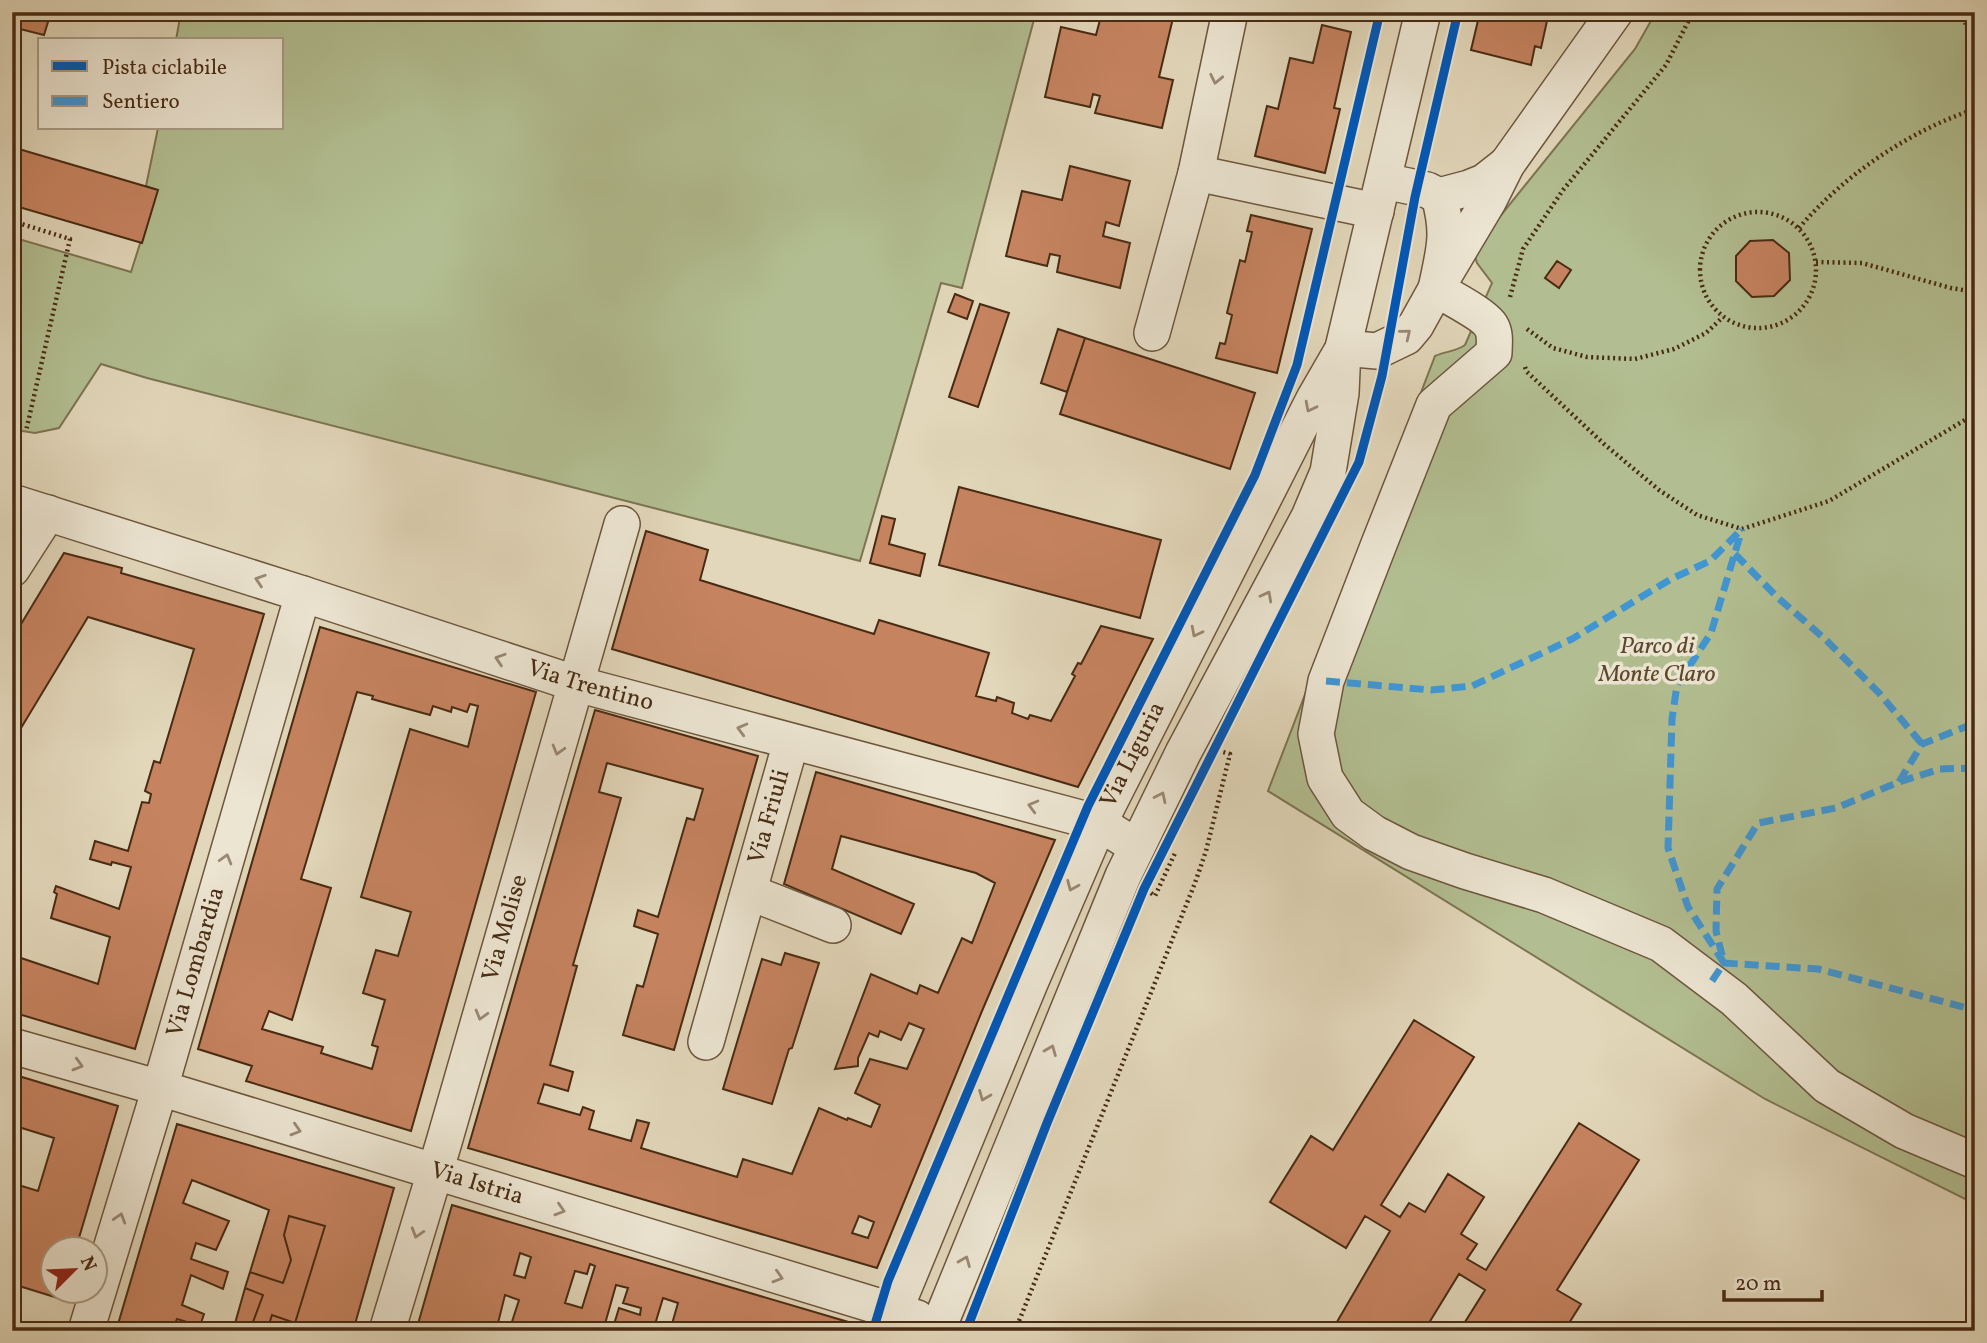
<svg xmlns="http://www.w3.org/2000/svg" width="1987" height="1343" font-family="Vollkorn,serif">
<rect width="100%" height="100%" fill="#e2d7ba"/>
<filter id="stains"><feTurbulence type="fractalNoise" baseFrequency=".00286" numOctaves="4"/><feColorMatrix values="0 0 0 0 .2 0 0 0 0 .09 0 0 0 0 .02 0 0 0 .5 -.17"/></filter>
<radialGradient id="worn" r=".72"><stop offset=".6" stop-color="#630" stop-opacity="0"/><stop offset="1" stop-color="#630" stop-opacity=".3"/></radialGradient>
<path fill="#b2be91" stroke="#7d7452" stroke-width="2" d="M181,12H1036L962,288L941,283L860,561L147,378L101,364L59,428L35,433L16,430L12,435V237L131,272L157,190L146,186L158,128H282V40H176Z
M1656,12H1975V1204L1765,1099L1268,791L1435,356C1446,351 1455,352 1465,345L1492,283L1477,263L1475,256L1485,235L1635,49Z"/>
<path fill="#c68360" stroke="#482b13" stroke-width="2" fill-rule="evenodd" d="M12,12H51L44,35L12,27Z
M1108,12H1150L1173,18L1159,77L1173,80L1162,128L1095,113L1100,96L1093,94L1090,107L1045,97L1061,27L1096,35L1101,16L1107,18Z
M1480,12H1549L1541,48L1535,46L1531,65L1471,50Z
M1322,25L1351,32L1334,108L1340,109L1325,173L1255,156L1267,106L1278,109L1290,58L1313,63Z
M12,147L158,190L142,243L12,205Z
M1070,166L1130,181L1119,226L1106,222L1103,236L1130,243L1120,288L1057,272L1060,256L1050,254L1047,266L1006,256L1022,191L1062,200Z
M1251,215L1312,229L1277,373L1216,358L1220,343L1225,344L1232,315L1227,313L1240,260L1245,262L1252,232L1247,231Z
M1773,240L1789,253L1790,280L1774,296L1752,297L1736,281V256L1750,241Z
M1557,261L1571,270L1559,288L1545,278Z
M955,294L973,301L967,319L948,312Z
M980,304L1009,313L978,407L949,397Z
M1058,329L1085,338L1067,392L1041,383Z
M1085,338L1255,393L1230,469L1060,414Z
M959,487L1161,540L1140,618L939,565Z
M882,516L895,519L889,544L925,554L920,576L870,563Z
M646,531L708,550L700,580L874,634L879,620L989,653L976,696L996,701L997,697L1014,703L1012,713L1028,719L1030,715L1051,721L1075,676L1072,674L1078,663L1081,664L1101,626L1153,639L1078,787L612,649Z
M64,553L122,568L121,573L264,614L135,1049L12,1012V955L98,984L110,937L51,918L57,894L54,892L56,886L119,909L131,867L112,862L111,865L90,859L95,841L128,851L142,802L149,803L151,794L145,791L154,761L160,763L194,649L88,617L12,743V639Z
M320,627L536,692L411,1131L246,1081L252,1066L198,1049ZM357,692L373,696L372,699L430,715L433,706L451,712L452,707L467,712L470,704L478,706L468,747L410,729L361,897L411,912L398,956L376,950L363,993L385,1000L372,1045L378,1047L372,1069L321,1053L323,1047L262,1029L269,1011L292,1020L331,888L301,879Z
M595,710L758,756L674,1050L623,1035L637,985L643,987L658,934L634,926L638,910L658,917L687,818L694,820L703,789L607,763L599,792L621,798L573,965L577,966L550,1065L573,1072L568,1091L544,1084L538,1103L580,1115L583,1107L594,1111L589,1129L631,1141L637,1120L649,1123L641,1148L737,1177L743,1159L792,1174L819,1108L847,1120L848,1118L871,1127L880,1105L855,1093L870,1059L907,1069L924,1029L909,1023L901,1040L880,1031L878,1037L869,1033L858,1058V1066L835,1069L871,974L917,994L920,985L938,993L962,938L972,943L995,883L976,873L841,836L832,869L914,904L901,934L784,884L816,772L1055,840L982,1011L877,1268L468,1148ZM859,1216L874,1222L868,1238L852,1233Z
M785,953L819,963L792,1048L789,1049L772,1104L723,1089L762,959L781,965Z
M1414,1020L1474,1057L1381,1205L1400,1217L1409,1203L1425,1212L1448,1174L1484,1197L1461,1234L1477,1244L1467,1259L1486,1270L1579,1123L1639,1160L1557,1290L1581,1304L1564,1331H1479L1465,1322L1485,1290L1459,1274L1424,1331H1339L1334,1327L1390,1231L1365,1216L1346,1248L1270,1202L1311,1136L1333,1150Z
M12,1074L118,1106L76,1248H52V1290H64L61,1299L16,1285L19,1275L12,1273V1183L38,1191L54,1138L12,1125Z
M177,1124L394,1188L353,1331H245L234,1327L245,1288L263,1295L253,1322L268,1327L272,1315L295,1323L325,1226L289,1216L284,1235L291,1260L283,1283L250,1272L269,1210L192,1180L183,1203L229,1221L216,1250L196,1243L191,1259L228,1272L223,1289L191,1275L182,1305L204,1314L200,1326L177,1319L172,1331H116Z
M452,1205L855,1324L852,1331H670L678,1303L663,1298L653,1331H612L619,1308L640,1315L641,1308L623,1303L628,1288L616,1285L603,1331H595L561,1322L558,1331H509L519,1300L505,1295L496,1331H416ZM520,1253L531,1257L525,1278L514,1275ZM590,1264L595,1266L582,1308L565,1303L575,1271L587,1274Z
M289,1216L325,1226L295,1323L272,1315L268,1327L253,1322L263,1295L245,1288L250,1272L283,1283L291,1260L284,1235Z"/>
<g fill="none" stroke-linecap="round" stroke-linejoin="round">
<g stroke="#6e563d" stroke-width="38">
<g id="minor">
<path d="M1230,12L1196,173L1376,211"/>
<path d="M1384,181L1427,190L1439,196L1469,188L1484,182L1507,164"/>
<path d="M1439,196C1450,235 1444,250 1436,289C1448,296 1485,315 1491,326C1496,334 1494,345 1494,353L1434,405L1379,544L1326,681L1316,734L1325,778L1348,814L1374,833L1411,852L1465,871L1544,895L1661,944L1734,999L1827,1086L1904,1131L1975,1161"/>
<path d="M1152,333L1196,173"/>
<path d="M1343,348L1377,351L1406,337L1416,325L1436,289L1489,200L1507,164L1615,12"/>
<path id="s1" d="M12,502L303,594L577,684L1099,823L1137,847"/>
<path d="M12,569L48,513"/>
<path d="M749,892L833,925"/>
<path id="s2" d="M706,1042L791,742"/>
<path id="s3" d="M12,1046L160,1088L917,1318"/>
<path id="s4" d="M86,1331L160,1088L303,594"/>
<path id="s5" d="M387,1331L444,1142L622,524"/>
<path id="s6" d="M889,1331L894,1312L1030,983L1099,823L1314,399L1340,354"/>
<path d="M937,1331L1123,876L1183,753L1309,517L1328,472L1341,393L1343,348L1423,12"/>
</g>
</g>
<path stroke="#482b13" stroke-width="4.5" stroke-dasharray="2 3.5" stroke-linecap="butt" d="M1962,12L1971,41L1975,44
M1700 270a58 58 0 1 1 116 0a58 58 0 1 1-116 0Z
M12,221L70,239L26,431
M1799,228C1844,175 1909,131 1975,109
M1816,262L1862,263L1951,288L1975,292
M1510,297L1523,249L1563,190L1666,65L1693,12
M1527,329L1553,348L1587,357L1635,359L1674,349L1706,333L1723,317
M1525,367L1527,372L1604,444L1659,490L1697,515L1742,529L1829,501L1975,414
M1151,893L1155,896L1176,851
M1015,1331L1195,883L1206,851L1230,754L1223,752L1222,754"/>
<use href="#minor" stroke="#ece5d2" stroke-width="35"/>
<path stroke="#4096d3" stroke-width="7" stroke-dasharray="14 7" stroke-linecap="butt" d="M1735,554L1777,597L1825,639L1879,693L1922,744
M1326,681L1431,690L1472,686L1572,639L1671,579L1710,561L1739,532
M1975,768L1940,769L1899,782L1836,808L1758,823L1717,889L1716,931L1724,963L1818,969L1975,1010
M1899,782L1922,744L1975,723
M1712,981L1724,963L1688,907L1668,848L1672,719L1677,685L1711,633L1742,529"/>
<g stroke="#ece5d2" stroke-width="13">
<path id="cycleway" d="M873,1331L888,1281L1088,806L1255,475L1297,365L1380,12
M966,1331L1047,1123L1144,889L1359,462L1382,376L1415,197L1458,12"/>
</g>
<use href="#cycleway" stroke="#0057b8" stroke-width="9"/>
</g>
<defs><path id="oneway-chevron" d="M-2-3.5L2.5 0L-2 3.5" fill="none" stroke-width="1.6" stroke-linecap="round" stroke-linejoin="round" transform="scale(1.75)"/></defs>
<g stroke="#9a8872">
<use href="#oneway-chevron" transform="translate(1216 79) rotate(102)"/>
<use href="#oneway-chevron" transform="translate(1406 334) rotate(-39)"/>
<use href="#oneway-chevron" transform="translate(1310 407) rotate(117)"/>
<use href="#oneway-chevron" transform="translate(260 580) rotate(-162)"/>
<use href="#oneway-chevron" transform="translate(1267 596) rotate(-62)"/>
<use href="#oneway-chevron" transform="translate(1196 632) rotate(117)"/>
<use href="#oneway-chevron" transform="translate(500 659) rotate(-162)"/>
<use href="#oneway-chevron" transform="translate(742 729) rotate(-165)"/>
<use href="#oneway-chevron" transform="translate(558 750) rotate(106)"/>
<use href="#oneway-chevron" transform="translate(1161 797) rotate(-64)"/>
<use href="#oneway-chevron" transform="translate(1033 806) rotate(-165)"/>
<use href="#oneway-chevron" transform="translate(226 859) rotate(-74)"/>
<use href="#oneway-chevron" transform="translate(1072 886) rotate(113)"/>
<use href="#oneway-chevron" transform="translate(481 1015) rotate(106)"/>
<use href="#oneway-chevron" transform="translate(1051 1050) rotate(-68)"/>
<use href="#oneway-chevron" transform="translate(78 1065) rotate(16)"/>
<use href="#oneway-chevron" transform="translate(984 1096) rotate(112)"/>
<use href="#oneway-chevron" transform="translate(296 1130) rotate(17)"/>
<use href="#oneway-chevron" transform="translate(560 1210) rotate(17)"/>
<use href="#oneway-chevron" transform="translate(120 1218) rotate(-73)"/>
<use href="#oneway-chevron" transform="translate(417 1233) rotate(107)"/>
<use href="#oneway-chevron" transform="translate(965 1261) rotate(-68)"/>
<use href="#oneway-chevron" transform="translate(778 1277) rotate(17)"/>
</g>
<g text-anchor="middle" dominant-baseline="central" stroke-width="7" stroke-linejoin="round" paint-order="stroke">
<g font-size="24" font-style="italic" fill="#5d482c" stroke="#ece5d2">
<text x="1657" y="647">Parco di<tspan x="1657" dy="28">Monte Claro</tspan></text>
</g>
<g font-size="24" fill="#482b13" stroke="#ece5d2">
<text stroke="none"><textPath href="#s1" startOffset="607">Via Trentino</textPath></text>
<text stroke="none"><textPath href="#s6" startOffset="626">Via Liguria</textPath></text>
<text stroke="none"><textPath href="#s2" startOffset="234">Via Friuli</textPath></text>
<text stroke="none"><textPath href="#s5" startOffset="420">Via Molise</textPath></text>
<text stroke="none"><textPath href="#s4" startOffset="385">Via Lombardia</textPath></text>
<text stroke="none"><textPath href="#s3" startOffset="485">Via Istria</textPath></text>
</g>
</g>
<rect width="1987" height="1343" fill="none" stroke="#e2d7ba" stroke-width="42"/>
<rect x="14" y="14" width="1959" height="1315" fill="none" stroke="#482b13" stroke-width="3.5"/>
<rect x="21" y="21" width="1945" height="1301" fill="none" stroke="#482b13" stroke-width="2"/>
<rect x="38" y="38" width="245" height="91" fill="#ece5d2" stroke="#aa9b86" stroke-width="2"/>
<rect x="52" y="61" width="35" height="10" fill="#0057b8" stroke="#aa9b86" stroke-width="2"/>
<text x="102" y="74" font-size="21" fill="#482b13">Pista ciclabile</text>
<rect x="52" y="96" width="35" height="10" fill="#4096d3" stroke="#aa9b86" stroke-width="2"/>
<text x="102" y="108" font-size="21" fill="#482b13">Sentiero</text>
<g transform="translate(74 1270) rotate(66)"><circle r="33" fill="#ece5d2" stroke="#aa9b86" stroke-width="2"/>
<path d="M0-5L12 26L0 18L-12 26Z" fill="#8f2418"/>
<text y="-10" font-size="19" font-weight="bold" text-anchor="middle" fill="#482b13">N</text>
</g>
<path d="M1724 1290v10h98v-10" fill="none" stroke="#482b13" stroke-width="3.5"/>
<text x="1735" y="1290" font-size="21" fill="#482b13" stroke="#ece5d2" stroke-width="5" paint-order="stroke">20 m</text>
<rect width="100%" height="100%" filter="url(#stains)"/>
<rect width="100%" height="100%" fill="url(#worn)"/>
</svg>
